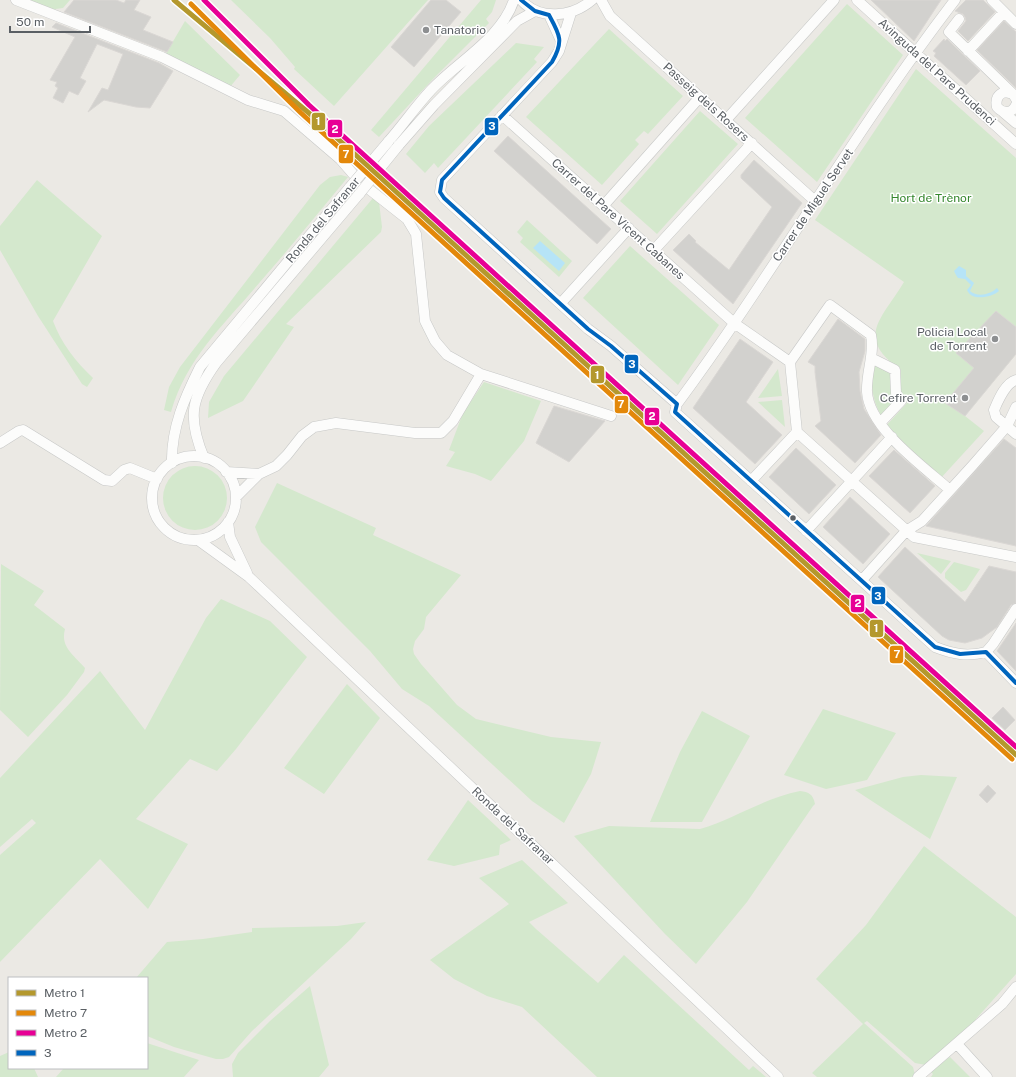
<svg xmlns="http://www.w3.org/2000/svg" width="1016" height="1077" font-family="'Public Sans',sans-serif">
<rect width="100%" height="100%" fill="#ebe9e4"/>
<path fill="#d4e8cd" d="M23,0H70L63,8L48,10Z
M231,0H428L334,106L294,69L295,67L270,38Z
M481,0H496L492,12L486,19L489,23L433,79L379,137L371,130Z
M847,4L903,55L817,182L745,118Z
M185,21L240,75L229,88L165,55Z
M609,29L683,96L648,134L644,131L635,140L639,144L602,185L526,117Z
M516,43L544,47L534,59L537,62L438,168L434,163L425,173L406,154L429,126Z
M916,69L1016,158V354L965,416L984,431L940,479L884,428L907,403L899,391L901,370C854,337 882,319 904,282L815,220Z
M700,111L738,144L657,234L620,201Z
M341,175L348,177C319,212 290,248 260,282C224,325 187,357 171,412L164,410L169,387L180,367L320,185L330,177Z
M37,180L102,236L53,321C61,343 76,362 93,378L87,387L82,384L38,316L0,250V226Z
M373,198L379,202L382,227L381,232L286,324L294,327L243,401L208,418L209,402L224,376Z
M527,220L572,261L559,277L520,242L523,238L517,232Z
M630,246L719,325L678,385L583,298Z
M872,363L890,373L891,391L895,400L881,415C871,398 871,382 872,363Z
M778,369L782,396L758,398Z
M484,382L541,401L524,441L491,481L475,474L446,466L455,452L449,450L463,413Z
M782,400L785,427L758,402Z
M163 498a32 32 0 1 1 64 0a32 32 0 1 1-64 0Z
M277,483L376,528L373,535L461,575L426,617L424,629L415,641L413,649L414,654L421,664L457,705L476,719L551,737L601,742L591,774L564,823L532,801L429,706L402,689L370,651L261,542L255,527Z
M917,553L951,561L941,574Z
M954,562L980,569L966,590L961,592L945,578V573Z
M1,564L44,591L34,605L65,629C60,647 74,655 85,668L84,672L67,695L28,737L0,710Z
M221,599L270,621L307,657L236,749L217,771L190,759L136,819L188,844L148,909L100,859L0,962V855L36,823L32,819L0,847V778L100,671L145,730L206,618Z
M347,684L380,718L324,794L284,768Z
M823,709L896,733L867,780L826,789L784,775Z
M702,711L750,736L702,822H650L680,752Z
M921,775L957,777L930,839L855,790L903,777Z
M800,791C809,792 813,794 815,804L813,806L747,902L696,964L665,934L574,836L609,826L700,829C734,819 764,798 800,791Z
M468,800L511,840L500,845L499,855L454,866L427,860Z
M924,846L1016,917V974L976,1019L978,1021L926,1065L915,1063L867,1021L864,1023L913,1067L915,1075L911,1077H817L812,1073L863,1024L816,979L866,925Z
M522,860L568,903L529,922L536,929L598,983L624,955L749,1070L753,1066L766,1077H597L522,1007L487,996L454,979L430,960L509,904L479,878Z
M366,922L351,939L252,1031L229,1057L223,1059H216L174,1047L147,1036V978H136L167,942L203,939L252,932V928L337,926Z
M310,986L329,1065L319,1077H233L232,1064L238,1053L270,1021Z
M147,1043L199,1060L184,1077H56L64,1068H147Z
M9,1052V1068H34L38,1077H0V1056Z
M950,1057L970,1077H931L933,1074L930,1071Z"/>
<path fill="#b6e4f7" d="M540,241L565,263L559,271L533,248Z
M959,266L966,270V276L974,283L970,291C978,298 991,294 997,288L999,291C992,297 972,302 967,290L971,285L965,279L958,278L956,275L954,271Z"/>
<path fill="#d2d1ce" stroke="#dad7d4" d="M74,0H116L124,3L126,0H140L134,10L151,17L143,30L173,42L167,52L64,12Z
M431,0H446L461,12L414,67L391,47Z
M871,0H941L914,41Z
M966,0H983L995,12L968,41L958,31L966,21L965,17L963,14L955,11Z
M1004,21L1016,32V88L977,50Z
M56,23L159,63L173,71L150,108L136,107L104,100L88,112L102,88L108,90L123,54L97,44L80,78L86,81L78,95L69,91L63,103L53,98L58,88L55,86L57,82L50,80L75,37L52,27Z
M944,39L945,41L947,39L980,71L966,85L934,56L936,53L933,51Z
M508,136L611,229L597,244L494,151Z
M754,160L802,203L733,304L673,250L689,234L696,241L695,242L729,270L772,207L741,178V175Z
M996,311L1016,327V354L965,416L945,403L974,368L956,353Z
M838,319L865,339V351L859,372L860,391L864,409L881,435L855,463L815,426L821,421L815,372V366L808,362Z
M740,339L773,362L746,402L782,435L755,464L693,408Z
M554,406L605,421L569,462L536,443Z
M1004,439L1016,448V546L926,526Z
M796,448L836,485L809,514L769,477Z
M894,450L935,486L910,513L869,476Z
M850,497L890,534L863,564L823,527Z
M905,547L965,602L989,566L1016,572V603L1011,605L997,627L982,638L965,643L949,640L942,636L878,577Z
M1016,623V671L997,651Z
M1003,707L1015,720L1005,730L992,718Z
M988,785L996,793L987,803L979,795Z"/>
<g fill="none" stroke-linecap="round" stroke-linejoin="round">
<g stroke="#c7c8c7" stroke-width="11">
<path id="minor" d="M16,0L162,57L248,100L284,111L340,159L360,182L407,219L416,234L425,321L435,341L447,355L481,374L611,416
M521,0C540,21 572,17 592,0
M601,0L610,16L815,201
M857,0L1016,144
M955,0C855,130 774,273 677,404L675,412L935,647C953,654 967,657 986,652
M992,0L1016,24
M571,13L559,51L552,62L442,180L440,192L444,198L588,329L611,346L677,404
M549,15L561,41
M959,19L949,32L1013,94L1016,99
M968,51L1004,12
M1013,94L1005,92C998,94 995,99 997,107C1003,114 1012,114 1016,105
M1003,112L1016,123
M502,115L734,323L790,362
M726,120L834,0
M388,142C403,125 416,106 431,90C458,61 501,39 514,0
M398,146L434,105L517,21L535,11
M604,205L700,97
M654,250L752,143
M561,303L629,228
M871,358L895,370L896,393L901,401L880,423
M1016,380C1005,383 998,401 994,410L996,417L1016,434
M0,443L19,431L23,430L104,480L112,481L124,470L130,468L157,479
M152 498a42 42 0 1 1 84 0a42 42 0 1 1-84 0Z
M204,458C187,417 191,398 216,363L360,193
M172,463C171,428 185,397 200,367L350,187
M226,472L259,474
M751,481L797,432
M950,490C924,467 869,428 867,392C866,372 875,354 871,335L830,305L790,362L797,432L914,537L1016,557
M236,497L259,474L276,466L287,455L302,436L314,427L336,423L415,433H441L453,421L481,374
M228,522L230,537L247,573
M806,531L892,437
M198,540L249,577L778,1077
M862,580L906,531L922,521L973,465L1007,426L1016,407
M986,652L993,644L1016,609
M986,652L1016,683
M957,1044L987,1077
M918,1077L1002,1004L1016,987"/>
</g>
<use href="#minor" stroke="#fcfcfb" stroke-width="10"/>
<path stroke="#e2e2e1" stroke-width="3" stroke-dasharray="1 5" stroke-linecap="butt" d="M987,728L1016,751"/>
<g stroke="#c7c8c7" stroke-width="11" stroke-linecap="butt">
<path id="minor-bridge" d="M350,187L388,142
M360,193L398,146"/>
</g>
<use href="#minor-bridge" stroke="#fcfcfb" stroke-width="10"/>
<g stroke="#fff" stroke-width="7">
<path id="bus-1" d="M521,0L535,11L549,15C560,35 564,41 552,62L442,180L440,192L444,198L588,329L611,346L677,404L675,412L935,647L960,654L986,652L1016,683"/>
</g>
<use href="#bus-1" stroke="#0065bd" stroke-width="4"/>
<g stroke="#fff" stroke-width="8">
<path id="metro-1" d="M174,0L316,119L1016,755"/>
</g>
<g stroke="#fff" stroke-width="8">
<path id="metro-2" d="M191,4L301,113L1012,759"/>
</g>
<g stroke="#fff" stroke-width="8">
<path id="metro-3" d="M204,0L309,105L1016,747"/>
</g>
<use href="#metro-1" stroke="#b4982d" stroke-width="5"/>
<use href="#metro-2" stroke="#e3880a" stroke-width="5"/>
<use href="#metro-3" stroke="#e70095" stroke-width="5"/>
</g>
<g fill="#8d8f91" stroke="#fff" stroke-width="1.5">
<circle cx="426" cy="30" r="4"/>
<circle cx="995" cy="339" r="4"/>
<circle cx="965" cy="398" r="4"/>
</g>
<circle fill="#5a5f64" stroke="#fff" stroke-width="1.5" cx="793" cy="518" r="3.5"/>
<g text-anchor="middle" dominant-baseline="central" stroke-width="3" stroke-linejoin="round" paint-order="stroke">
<g font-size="12" fill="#5a5f64" stroke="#fff" text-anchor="end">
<text x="434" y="30" text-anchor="start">Tanatorio</text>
<text x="987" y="332">Policia Local<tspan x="987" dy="14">de Torrent</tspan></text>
<text x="957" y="398">Cefire Torrent</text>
</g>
<g font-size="12" fill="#5a5f64" stroke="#fff">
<text transform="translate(937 72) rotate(42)">Avinguda del Pare Prudenci</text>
<text transform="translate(706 102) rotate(42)">Passeig dels Rosers</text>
<text transform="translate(813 205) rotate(-56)">Carrer de Miguel Servet</text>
<text transform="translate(618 219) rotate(42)">Carrer del Pare Vicent Cabanes</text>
<text transform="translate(323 220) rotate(-50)">Ronda del Safranar</text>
<text transform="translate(513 826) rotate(43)">Ronda del Safranar</text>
</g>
<g font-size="12" fill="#35872e" stroke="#fff">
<text x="931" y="198">Hort de Trènor</text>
</g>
</g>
<g stroke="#fff" stroke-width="1.5">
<rect x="311" y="112" width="15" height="19" rx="4" fill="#b4982d"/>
<rect x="484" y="117" width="15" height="19" rx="4" fill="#0065bd"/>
<rect x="327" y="119" width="16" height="19" rx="4" fill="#e70095"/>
<rect x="338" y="144" width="16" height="20" rx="4" fill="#e3880a"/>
<rect x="624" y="354" width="15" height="20" rx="4" fill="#0065bd"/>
<rect x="590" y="365" width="15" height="19" rx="4" fill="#b4982d"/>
<rect x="614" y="395" width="15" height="19" rx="4" fill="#e3880a"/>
<rect x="644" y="407" width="16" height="19" rx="4" fill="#e70095"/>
<rect x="871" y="586" width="15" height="19" rx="4" fill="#0065bd"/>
<rect x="850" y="594" width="15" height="19" rx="4" fill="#e70095"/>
<rect x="869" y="619" width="15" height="19" rx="4" fill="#b4982d"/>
<rect x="889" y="645" width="15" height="19" rx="4" fill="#e3880a"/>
</g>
<g font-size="11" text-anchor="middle" font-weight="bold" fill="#fff">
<text x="318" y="125">1</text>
<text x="492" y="130">3</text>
<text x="335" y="133">2</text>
<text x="346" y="158">7</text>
<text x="632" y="368">3</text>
<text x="597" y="379">1</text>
<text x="621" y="408">7</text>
<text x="652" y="420">2</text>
<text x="878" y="600">3</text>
<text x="858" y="607">2</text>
<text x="876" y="632">1</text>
<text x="897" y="658">7</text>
</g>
<rect x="8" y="977" width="140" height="92" fill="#ffffff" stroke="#bdbfc1"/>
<rect x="16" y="990" width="20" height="6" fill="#b4982d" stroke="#bdbfc1"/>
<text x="44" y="997" font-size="12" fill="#5a5f64">Metro 1</text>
<rect x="16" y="1010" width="20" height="6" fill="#e3880a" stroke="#bdbfc1"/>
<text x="44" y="1017" font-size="12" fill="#5a5f64">Metro 7</text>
<rect x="16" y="1030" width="20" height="6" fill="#e70095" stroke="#bdbfc1"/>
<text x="44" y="1037" font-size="12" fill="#5a5f64">Metro 2</text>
<rect x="16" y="1050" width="20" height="6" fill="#0065bd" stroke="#bdbfc1"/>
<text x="44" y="1057" font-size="12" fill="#5a5f64">3</text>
<path d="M10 26v6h80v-6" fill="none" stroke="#5a5f64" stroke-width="2"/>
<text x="16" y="26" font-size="12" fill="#5a5f64" stroke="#ffffff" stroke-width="3" paint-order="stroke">50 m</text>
</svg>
